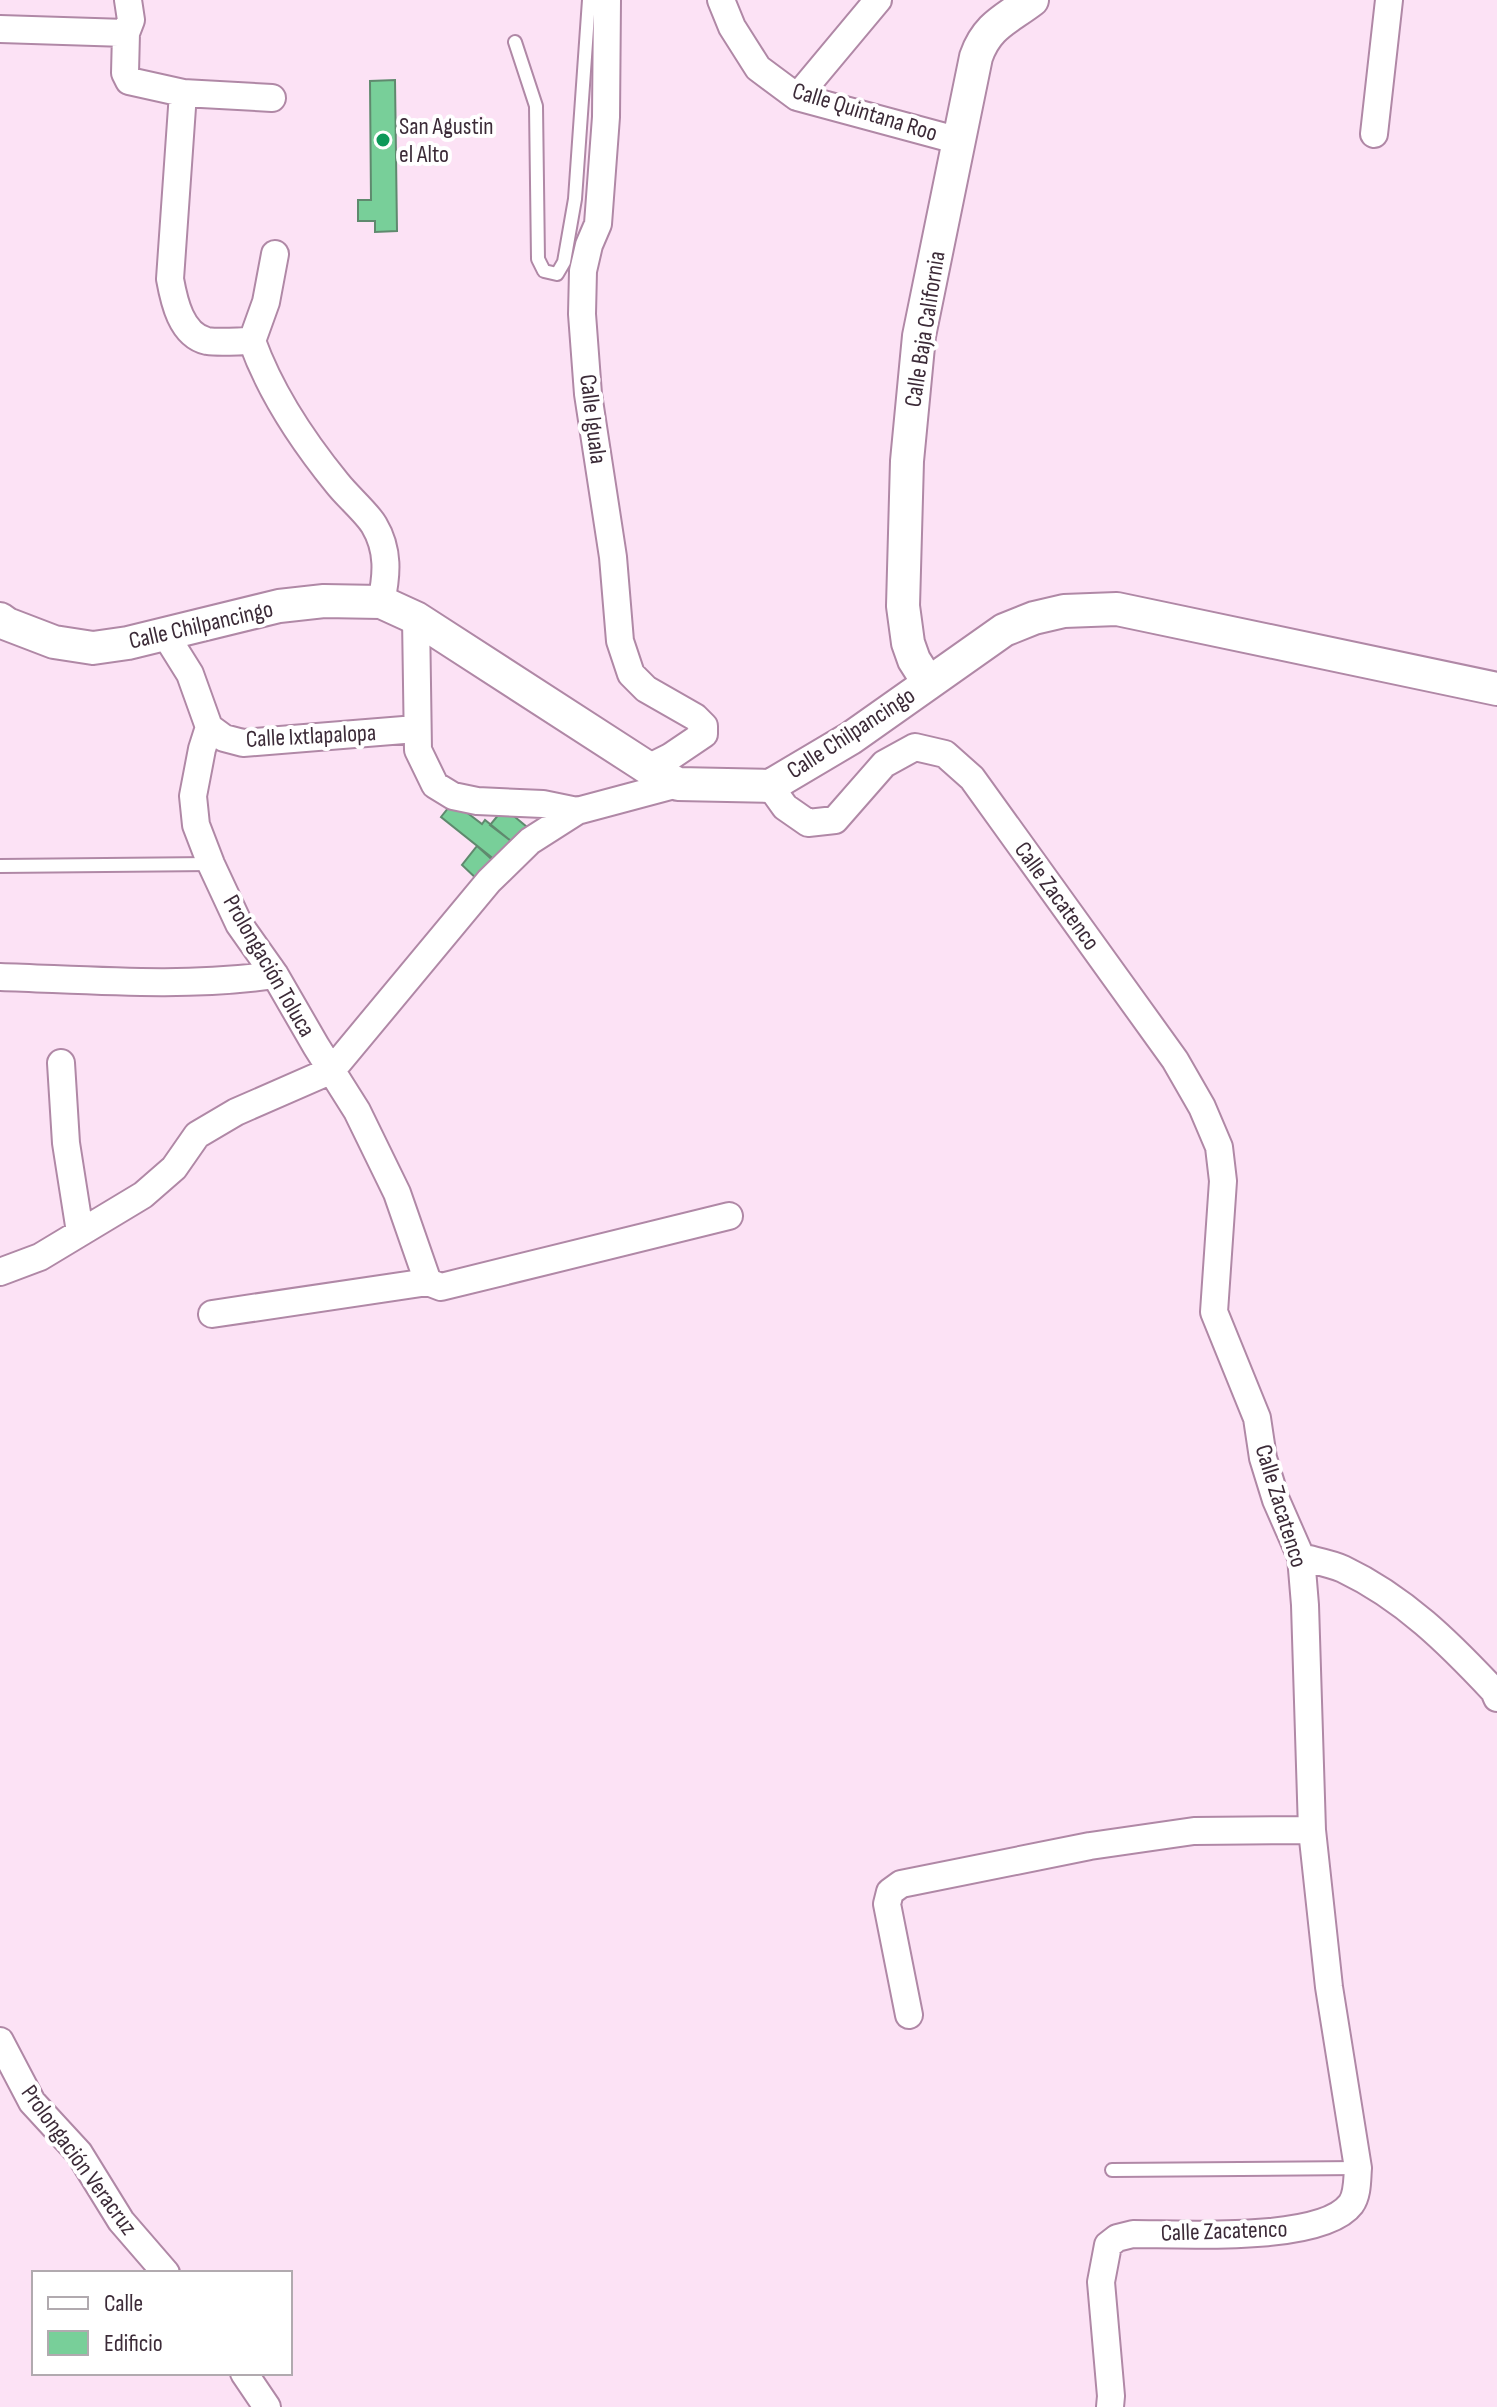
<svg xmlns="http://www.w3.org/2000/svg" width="1497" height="2407" font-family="'Sofia Sans Condensed',sans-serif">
<rect width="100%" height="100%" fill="#fce2f5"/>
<path fill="#78cf99" stroke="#5f896e" stroke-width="2" d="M395,80L397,231L375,232V221H358V200H371L370,81Z
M453,802L482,824L485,820L516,845L500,864L441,817Z
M504,808L533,832L520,848L490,825Z
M477,846L498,865L480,882L462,865Z"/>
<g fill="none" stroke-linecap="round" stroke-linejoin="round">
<g stroke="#b088a6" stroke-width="16">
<path id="service" d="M515,42L536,106L538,259L544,271L557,274L564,262L575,199L589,0
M0,866L211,864
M1112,2170L1358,2168"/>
</g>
<g stroke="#b088a6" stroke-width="30">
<path id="minor" d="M128,0L131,20L126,33L125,73L129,81L183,93L272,98
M607,0L606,117L598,224L589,245L583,271L582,314L588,394L613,557L620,641L631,674L646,689L695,717L704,726V734L670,757L648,768
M721,0L732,27L758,68L797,97L960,141
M0,29L126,33
M183,93L170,279C174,301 181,335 207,341C221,343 238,341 252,341C271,394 302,440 337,483C347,496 367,513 374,525C389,550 387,575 381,602
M797,97L878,0
M1374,134L1389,0
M252,341L266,302L275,254
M416,618L418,750L435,785L453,796L477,801L543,804L577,811L678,784
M165,634L190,674L209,727L202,749L193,796L196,825L211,864L239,924L275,975L316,1046L357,1111L397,1193L428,1282L441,1287L729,1216
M209,727L224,738L243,743L416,729
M770,786L785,807L808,823L835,820L884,764L915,747L945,754L972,778L1175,1060L1202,1107L1219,1147L1223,1181L1214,1312L1257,1418L1263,1458L1276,1500L1301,1557L1305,1605L1312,1830L1329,1987L1358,2168C1357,2179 1358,2194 1351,2204C1322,2243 1181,2234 1133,2234L1117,2238L1108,2245L1101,2282L1111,2396L1110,2407
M0,977C92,980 184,988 275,975
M61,1063L66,1143L80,1232
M0,1272L40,1257L143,1195L174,1168L197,1135L236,1112L332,1070L489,881L530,841L577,811
M212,1314L428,1282
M1301,1557C1315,1561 1330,1563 1343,1569C1404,1598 1449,1643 1494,1691L1497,1698
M909,2015L887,1904L890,1892L901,1884L1090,1846L1194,1831L1312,1830
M0,2041L32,2102L79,2153L121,2221L166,2273
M244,2373L267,2407"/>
</g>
<g stroke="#b088a6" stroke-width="36">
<path id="tertiary" d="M0,619L7,624L54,642L93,648L128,643L279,606L324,601L381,602L416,618L648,768L678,784L770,786L851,738L1004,630L1034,618L1064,611L1117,609L1497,689
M928,682L914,660L908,643L903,606L907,461L919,336L976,57C987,25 1007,19 1032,0"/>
</g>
<use href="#service" stroke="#fff" stroke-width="12"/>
<use href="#minor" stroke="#fff" stroke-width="26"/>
<use href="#tertiary" stroke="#fff" stroke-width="32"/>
</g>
<circle fill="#0d9859" stroke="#fff" stroke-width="3" cx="383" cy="140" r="8"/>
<g text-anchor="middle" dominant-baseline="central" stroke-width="8" stroke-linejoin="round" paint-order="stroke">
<g font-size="24" fill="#3c2b38" stroke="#fff">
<text transform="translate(865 112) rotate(17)">Calle Quintana Roo</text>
<text transform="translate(925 329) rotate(-81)">Calle Baja California</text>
<text transform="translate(593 419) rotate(83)">Calle Iguala</text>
<text transform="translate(201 625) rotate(-13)">Calle Chilpancingo</text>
<text transform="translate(851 733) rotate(-33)">Calle Chilpancingo</text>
<text transform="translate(311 736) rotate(-3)">Calle Ixtlapalopa</text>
<text transform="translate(1057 896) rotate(54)">Calle Zacatenco</text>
<text transform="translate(269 966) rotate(60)">Prolongación Toluca</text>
<text transform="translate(1281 1506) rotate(73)">Calle Zacatenco</text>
<text transform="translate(79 2160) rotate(54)">Prolongación Veracruz</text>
<text transform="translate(1224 2231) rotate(-2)">Calle Zacatenco</text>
</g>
<g font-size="24" fill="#3c2b38" stroke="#fff" text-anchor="start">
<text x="399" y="126">San Agustin<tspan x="399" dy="28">el Alto</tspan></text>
</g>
</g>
<rect x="32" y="2271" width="260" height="104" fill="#ffffff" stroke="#b1aaaf" stroke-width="2"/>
<rect x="48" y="2297" width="40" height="12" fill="#ffffff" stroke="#b1aaaf" stroke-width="2"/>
<text x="104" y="2311" font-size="24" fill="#3c2b38">Calle</text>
<rect x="48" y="2331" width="40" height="24" fill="#78cf99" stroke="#b1aaaf" stroke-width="2"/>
<text x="104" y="2351" font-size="24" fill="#3c2b38">Edificio</text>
</svg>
